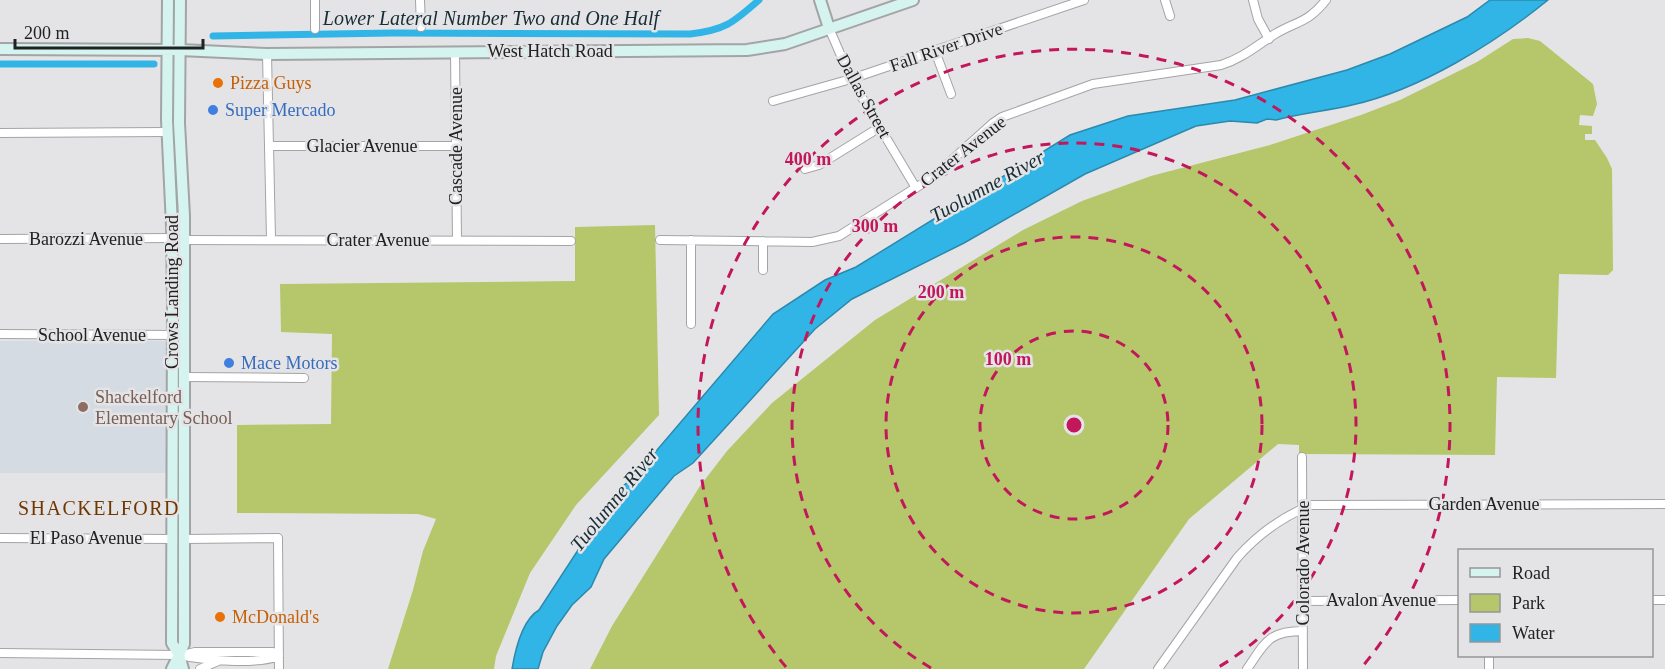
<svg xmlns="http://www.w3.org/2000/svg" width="1665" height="669" font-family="Georgia,serif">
<rect width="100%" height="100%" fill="#e4e4e6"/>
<path fill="#d4dbe2" d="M0,341H167V473H0Z"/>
<path fill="#b5c66b" d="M1528,38L1540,41L1593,84L1597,104L1593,116L1580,115L1579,125L1592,126V134H1585V140H1595L1607,158L1612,169L1613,270L1608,275L1559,274L1556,378L1497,377L1495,455L1299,454V445L1278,444L1189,519L1084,669H590L612,626L700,486L727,451L772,403L875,320L1023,230L1082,201L1151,176L1270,145L1361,115L1400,100L1477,62L1513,39Z
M655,225L659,415L576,505L530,573L496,656L494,669H388L413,590L423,551L436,519L418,514L237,513V425L331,424L332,334L281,332L280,284L575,281V227Z"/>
<path fill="#31b5e7" stroke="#2c89ac" stroke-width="1.5" d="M1490,0H1548C1495,43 1420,90 1352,105C1327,111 1301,113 1276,120L1267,119L1257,123L1230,121L1196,126L1085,174L964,243L852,299L815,329L693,463L674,476L604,559L591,587L572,605L557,626L543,652L538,669H512C515,651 522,620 539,610L597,521L623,486L634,477L773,314L825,280L856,267L1070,135L1128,116L1235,100L1347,70L1390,54L1467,17Z"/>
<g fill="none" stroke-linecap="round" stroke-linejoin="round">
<path stroke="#31b5e7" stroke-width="7" d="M213,36L393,33L690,34C725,30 733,23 759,0
M0,64H154"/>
<g stroke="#a3a4a5" stroke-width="10">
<path id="street" d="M315,0V29
M420,0L421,27
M1165,0L1170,16
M1253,0L1258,19L1269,39
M829,28L851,79L916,188
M935,51L951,94
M455,52L457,240
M267,54L271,239
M773,101L851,79L1084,0
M0,133L167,132
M269,146H456
M805,169L819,165L880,127
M0,239L173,238
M184,240L571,241
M660,240L812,242L839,236L933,177L993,123L1002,117L1093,84L1221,65C1243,58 1256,46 1275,34C1297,21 1308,23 1326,0
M691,240V324
M763,270V241
M0,334L175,335
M185,377L304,378
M1302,457L1303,669
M0,538L172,539
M185,539L278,538L279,669
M1652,600H1665
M1303,601L1460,600
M0,653L179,655C204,660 255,665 279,656
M183,655L195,652H273L279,656
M1489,656V669
M200,669L218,661
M1158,669L1237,558C1258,534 1282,517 1311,505L1665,504
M1247,669C1265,643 1268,631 1303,631"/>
</g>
<g stroke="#a3a4a5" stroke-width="14">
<path id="secondary" d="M168,0L167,120L172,226L173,304L172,643L179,655L172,669
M180,0L179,123L184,216V644L179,655L183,669
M820,0L829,28
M0,49L180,50L267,54L747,50L785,44L913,0"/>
</g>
<use href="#street" stroke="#fff" stroke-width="8"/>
<use href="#secondary" stroke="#d5f4ef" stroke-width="10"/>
</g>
<g fill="none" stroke="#c2185b" stroke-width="3" stroke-dasharray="10 8">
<circle cx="1074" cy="425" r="94"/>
<circle cx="1074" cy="425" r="188"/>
<path d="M931 668A282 282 0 1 1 1217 668"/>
<path d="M786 667A376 376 0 1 1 1362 667"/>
</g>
<g fill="#e8710a" stroke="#e4e4e6" stroke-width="2">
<circle cx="218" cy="83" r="6"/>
<circle cx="220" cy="617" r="6"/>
</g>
<g fill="#3f7fe0" stroke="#e4e4e6" stroke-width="2">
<circle cx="213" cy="110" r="6"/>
<circle cx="229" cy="363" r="6"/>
</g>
<circle fill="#8d6e63" stroke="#e4e4e6" stroke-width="2" cx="83" cy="407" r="6"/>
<g text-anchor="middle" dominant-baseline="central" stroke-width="5" stroke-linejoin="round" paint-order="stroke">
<g font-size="18" fill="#202121" stroke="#e4e4e6">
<text transform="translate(946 47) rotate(-19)">Fall River Drive</text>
<text x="550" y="51">West Hatch Road</text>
<text transform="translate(864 96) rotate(61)">Dallas Street</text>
<text x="362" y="146">Glacier Avenue</text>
<text transform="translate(456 146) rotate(-90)">Cascade Avenue</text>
<text transform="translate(963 151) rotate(-38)">Crater Avenue</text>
<text x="86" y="239">Barozzi Avenue</text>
<text x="378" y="240">Crater Avenue</text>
<text transform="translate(172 292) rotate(-90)">Crows Landing Road</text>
<text x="92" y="335">School Avenue</text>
<text x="1484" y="504">Garden Avenue</text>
<text x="86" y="538">El Paso Avenue</text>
<text transform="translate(1303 563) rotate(-90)">Colorado Avenue</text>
<text x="1381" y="600">Avalon Avenue</text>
</g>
<g font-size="18" fill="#c56008" stroke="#e4e4e6" text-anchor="start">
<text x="230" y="83">Pizza Guys</text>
<text x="232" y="617">McDonald's</text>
</g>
<g font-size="18" fill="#366cbe" stroke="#e4e4e6" text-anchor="start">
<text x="225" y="110">Super Mercado</text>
<text x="241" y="363">Mace Motors</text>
</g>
<g font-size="18" fill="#785e54" stroke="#e4e4e6" text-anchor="start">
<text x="95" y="397">Shackelford<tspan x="95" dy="21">Elementary School</tspan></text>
</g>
<g font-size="20" font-style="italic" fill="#172c36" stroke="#e4e4e6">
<text x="491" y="18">Lower Lateral Number Two and One Half</text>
<text transform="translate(987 186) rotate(-29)">Tuolumne River</text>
<text transform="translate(614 499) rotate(-51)">Tuolumne River</text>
</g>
<g font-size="20" letter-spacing="1.5" fill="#703700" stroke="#e4e4e6">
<text x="99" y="508">SHACKELFORD</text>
</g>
</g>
<circle cx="1074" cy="425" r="9" fill="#c2185b" stroke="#e4e4e6" stroke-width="3"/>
<g font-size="18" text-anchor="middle" font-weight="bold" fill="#c2185b" stroke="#e4e4e6" stroke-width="5" stroke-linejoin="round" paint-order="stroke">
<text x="808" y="165">400 m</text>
<text x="875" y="232">300 m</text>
<text x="941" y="298">200 m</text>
<text x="1008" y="365">100 m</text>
</g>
<rect x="1458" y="549" width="195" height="108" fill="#e4e4e6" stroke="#969697" stroke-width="1.5"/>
<rect x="1470" y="568" width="30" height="9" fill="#d5f4ef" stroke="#969697" stroke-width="1.5"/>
<text x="1512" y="579" font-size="18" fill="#202121">Road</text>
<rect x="1470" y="594" width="30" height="18" fill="#b5c66b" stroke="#969697" stroke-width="1.5"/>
<text x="1512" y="609" font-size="18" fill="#202121">Park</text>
<rect x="1470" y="624" width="30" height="18" fill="#31b5e7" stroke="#969697" stroke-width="1.5"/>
<text x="1512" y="639" font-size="18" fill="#202121">Water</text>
<path d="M15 39v9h188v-9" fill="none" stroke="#202121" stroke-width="3"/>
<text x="24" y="39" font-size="18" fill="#202121" stroke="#e4e4e6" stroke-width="4.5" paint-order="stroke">200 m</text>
</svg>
